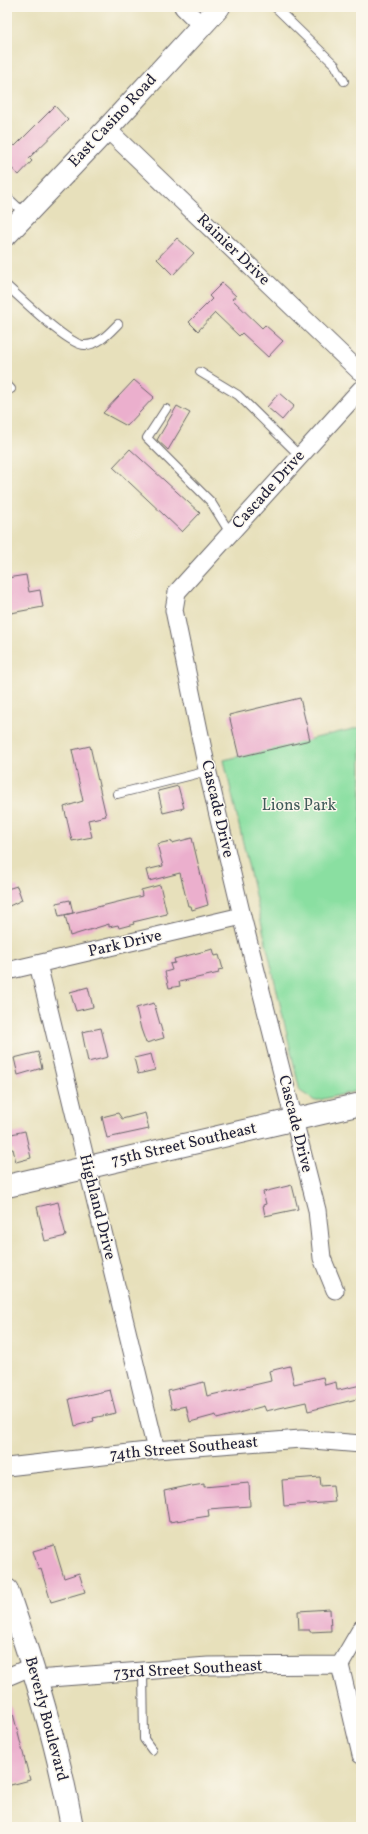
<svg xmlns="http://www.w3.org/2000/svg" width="368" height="1834" font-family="Vollkorn,serif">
<rect width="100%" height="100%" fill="#fbf7ec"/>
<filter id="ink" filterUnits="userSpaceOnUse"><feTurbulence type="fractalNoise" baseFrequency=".025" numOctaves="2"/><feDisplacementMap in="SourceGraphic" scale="8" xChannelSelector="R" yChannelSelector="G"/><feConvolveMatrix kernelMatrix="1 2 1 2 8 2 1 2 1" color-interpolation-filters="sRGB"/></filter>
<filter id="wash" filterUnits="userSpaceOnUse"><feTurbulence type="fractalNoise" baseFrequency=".012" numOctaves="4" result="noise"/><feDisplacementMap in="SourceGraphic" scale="16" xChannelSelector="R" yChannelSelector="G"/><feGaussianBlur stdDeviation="0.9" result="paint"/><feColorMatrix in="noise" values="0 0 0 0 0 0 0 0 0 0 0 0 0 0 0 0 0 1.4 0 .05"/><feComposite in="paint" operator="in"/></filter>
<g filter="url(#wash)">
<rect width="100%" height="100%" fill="#e7e0bb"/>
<path fill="#8adfa1" stroke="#56806e" d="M361,727V1090L315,1101L300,1091L224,760Z"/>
<g id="blocks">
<path fill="#ebafcd" d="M55,106L68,120L29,158L32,161L19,175L7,164V138L15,146Z
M177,238L194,253L173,275L157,259Z
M222,283L236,296L232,299L262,328L265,325L283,341L268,357L242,333L239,336L215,313L198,331L189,322L212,299L209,296Z
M134,380L154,397L127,426L103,413Z
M279,393L294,406L282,420L267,407Z
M177,406L190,413L168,450L157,440Z
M130,449L200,513L182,532L113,467Z
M26,575L29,592L40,590L43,607L11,613L7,594V578Z
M300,698L310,740L239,757L229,715Z
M90,746L106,816L88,820L92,837L72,841L64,807L83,801L72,750Z
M178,786L184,808L163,813L158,791Z
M192,838L208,905L192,910L191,906H188L180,873L149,881L146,870L163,866L157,844L171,841L172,843Z
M160,885L167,914L133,922L134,924L119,928L118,925L109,927V924L70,936L65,915L142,896L141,890Z
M17,886L22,900L7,907V889Z
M70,900L73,913L59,916L56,903Z
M213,949L215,956L219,955L223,969L218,970L219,973L179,982L180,986L169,988L165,972L172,970L170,964L175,963L174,959Z
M88,987L93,1007L76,1011L70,992Z
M154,1003L164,1038L146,1043L141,1029L136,1008Z
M101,1028L108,1057L88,1062L82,1032Z
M38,1052L42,1068L18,1075L14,1058Z
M151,1054L155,1070L138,1074L134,1058Z
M118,1113L122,1119L145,1113L149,1129L107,1138L102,1117Z
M25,1131L31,1158L16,1162L13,1149L7,1150V1135Z
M292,1185L298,1209L265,1216L263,1205L266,1204L263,1192Z
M58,1202L66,1236L45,1241L37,1207Z
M290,1366L294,1384L323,1377L325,1385L336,1382L337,1390H339L361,1385V1398L308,1411L306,1402L266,1411L264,1406L217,1419L216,1415L190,1422L186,1406L172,1409L168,1391L204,1382L207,1396L271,1381L269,1371Z
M110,1390L116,1413L93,1418L94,1421L75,1426L69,1399Z
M320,1477L321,1486L333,1485L335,1502L284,1506L282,1480Z
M249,1483L250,1506L208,1509L209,1516L169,1522L164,1491L192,1485V1486L204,1484V1487Z
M54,1545L64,1578L79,1573L85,1592L51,1602L41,1569L39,1570L33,1551Z
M330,1609L331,1631L310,1632V1630H299L298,1611Z
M11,1706L30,1780L7,1786V1707Z"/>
</g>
</g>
<g filter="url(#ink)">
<use href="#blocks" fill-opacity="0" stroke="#676468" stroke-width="1"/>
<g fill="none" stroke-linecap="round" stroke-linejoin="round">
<g stroke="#676468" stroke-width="10">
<path id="lane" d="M275,7L335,65L344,81
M7,197L25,214
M7,286C21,298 69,346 85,345C99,345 109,333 118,324
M200,372L238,395L300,456
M7,385L11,389
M166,409L147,438L211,502L230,533
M117,794L208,771
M143,1671L144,1739L152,1750"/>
</g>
<g stroke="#676468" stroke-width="19">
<path id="street" d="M183,7L201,25
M107,129L359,371
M38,964L156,1450
M7,971L242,916
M335,1290L322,1258L317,1210L242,916L207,769L174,610L177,592L361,389
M7,1467L156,1450L301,1439L361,1444
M361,1629L340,1665L361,1755
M7,1677L33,1666
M37,1679L208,1666L340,1665"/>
</g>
<g stroke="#676468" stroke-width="24">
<path id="secondary" d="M7,234L107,129L219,7
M7,1186L361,1104
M7,1590C34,1668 58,1746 72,1827"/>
</g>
<use href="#lane" stroke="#fff" stroke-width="8"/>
<use href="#street" stroke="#fff" stroke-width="17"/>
<use href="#secondary" stroke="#fff" stroke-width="22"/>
</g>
</g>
<g text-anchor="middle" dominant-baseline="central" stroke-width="3" stroke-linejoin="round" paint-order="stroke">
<g font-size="16" fill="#22223b" stroke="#fbf7ec">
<text transform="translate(113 121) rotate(-47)">East Casino Road</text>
<text transform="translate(233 250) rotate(44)">Rainier Drive</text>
<text transform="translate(269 490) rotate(-48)">Cascade Drive</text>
<text transform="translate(217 809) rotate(77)">Cascade Drive</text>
<text transform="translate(125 944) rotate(-13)">Park Drive</text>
<text transform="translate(295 1124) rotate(76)">Cascade Drive</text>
<text transform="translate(184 1145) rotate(-13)">75th Street Southeast</text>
<text transform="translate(97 1207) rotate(76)">Highland Drive</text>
<text transform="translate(184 1449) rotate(-5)">74th Street Southeast</text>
<text transform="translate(188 1670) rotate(-3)">73rd Street Southeast</text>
<text transform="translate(46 1719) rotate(75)">Beverly Boulevard</text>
</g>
<g font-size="16" fill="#415b5a" stroke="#fbf7ec">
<text x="299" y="806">Lions Park</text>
</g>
</g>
<rect width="368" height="1834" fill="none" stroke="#fbf7ec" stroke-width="24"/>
</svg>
